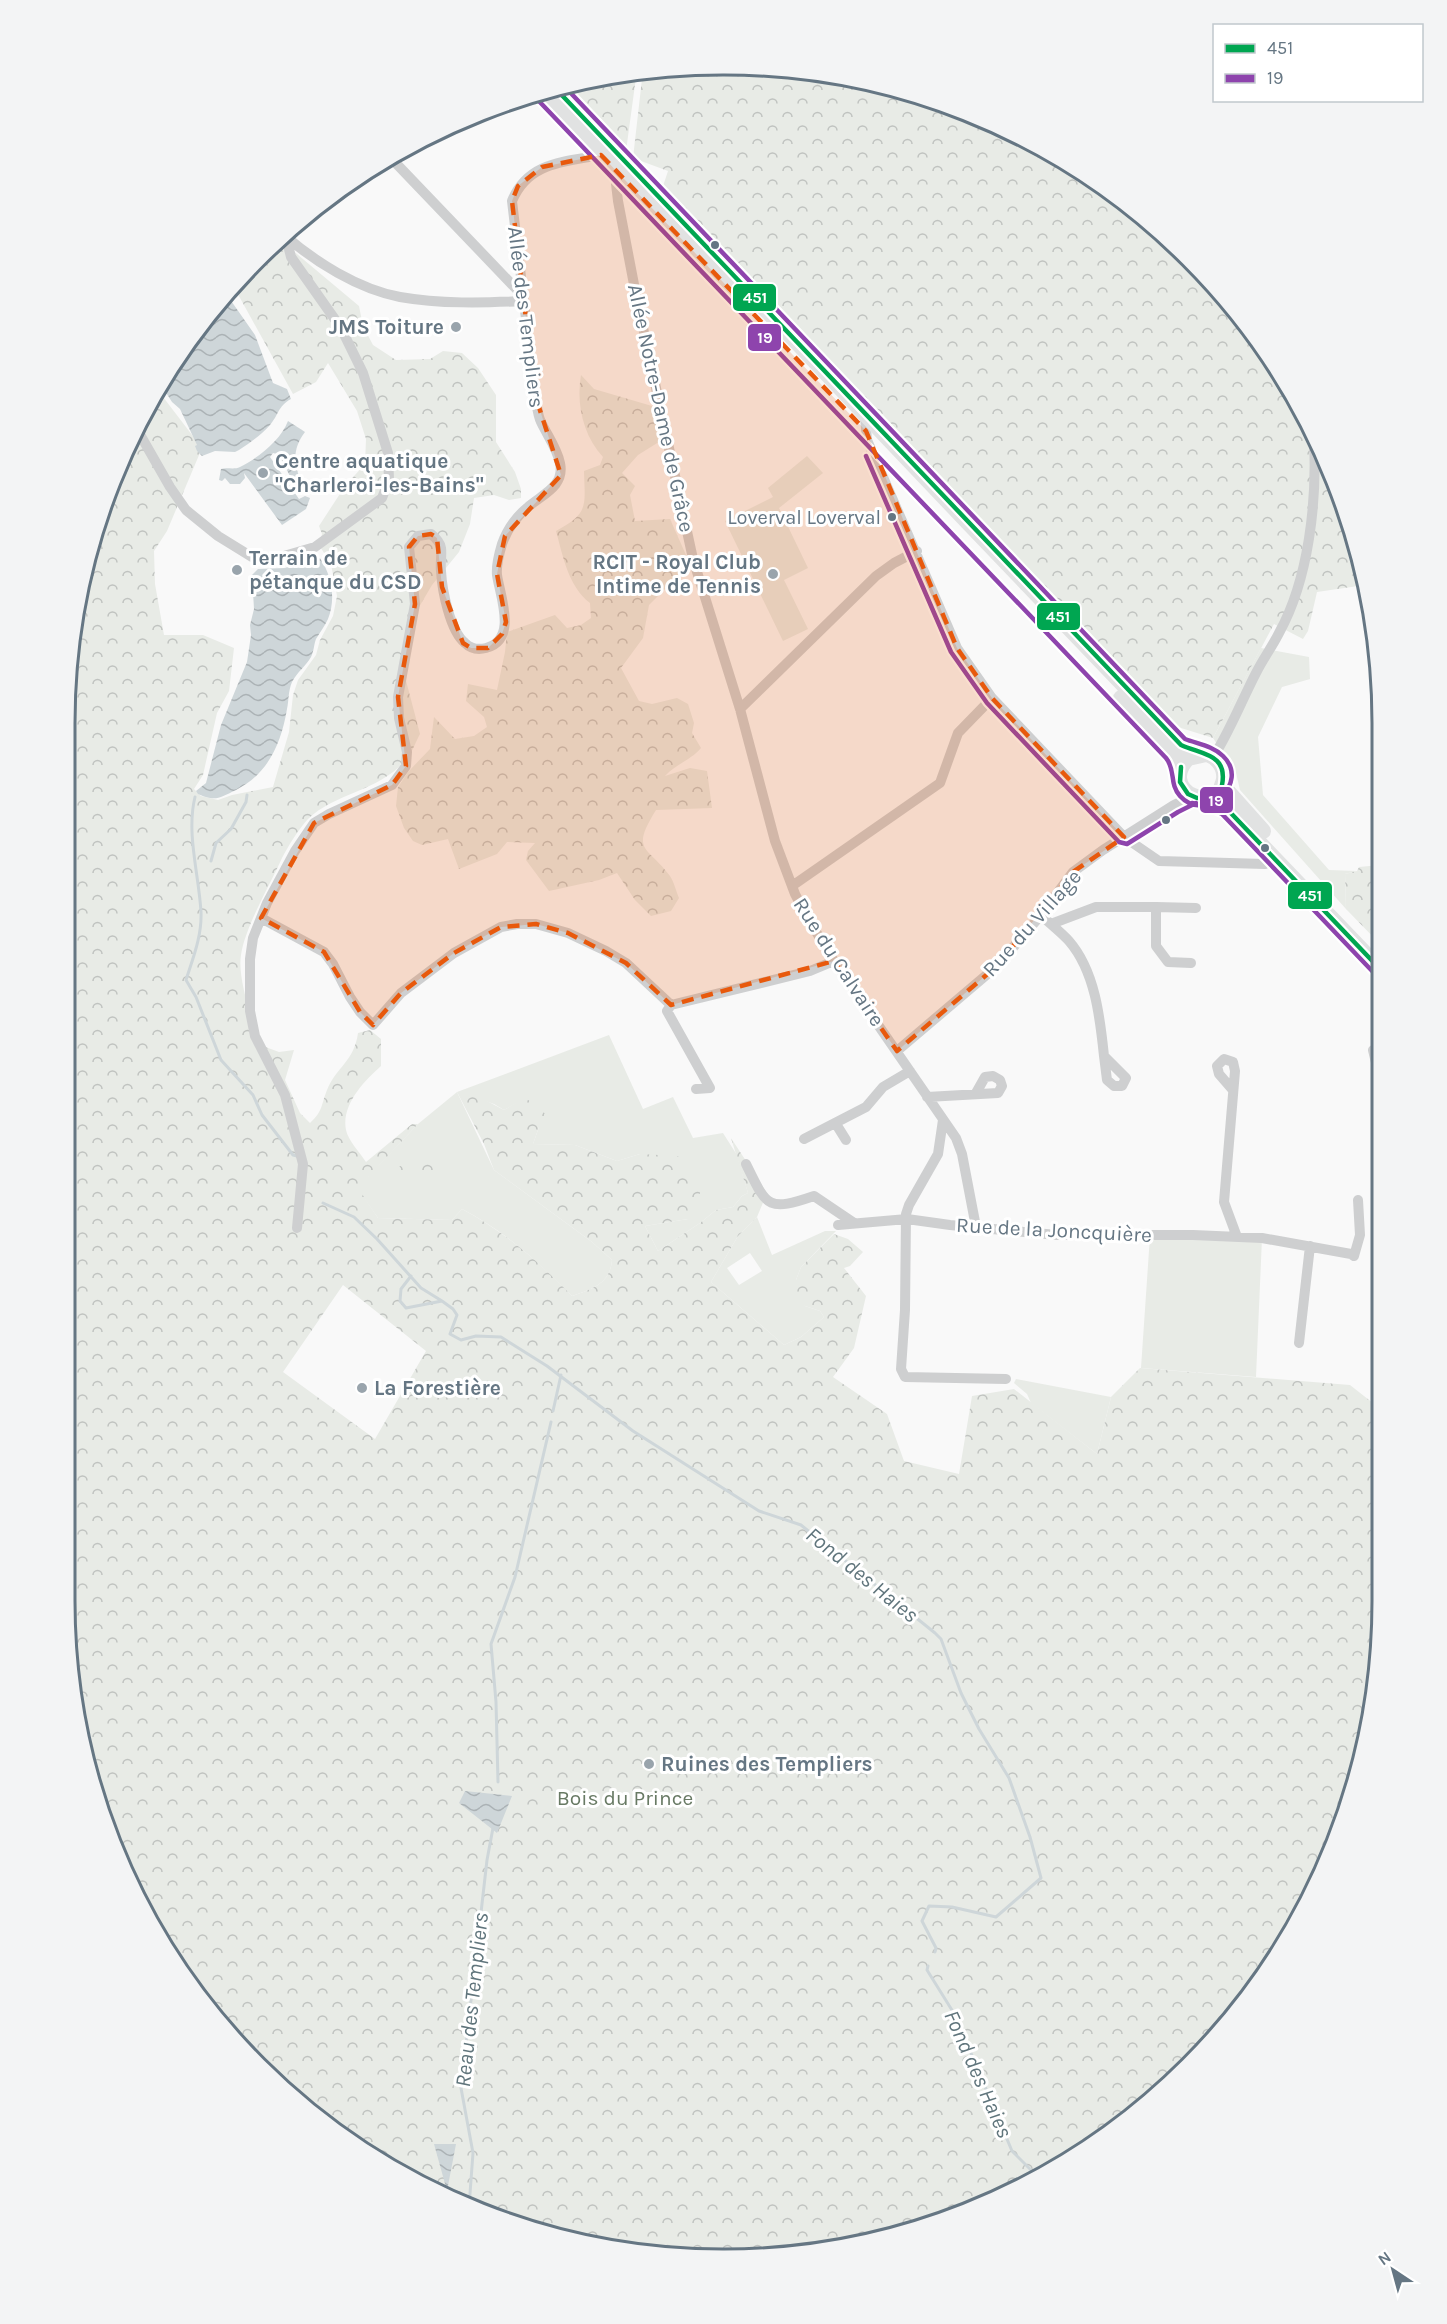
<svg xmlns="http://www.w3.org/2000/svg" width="1447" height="2324" font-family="Karla,sans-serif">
<defs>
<pattern id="forest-crowns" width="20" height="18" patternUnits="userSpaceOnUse" patternTransform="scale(1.5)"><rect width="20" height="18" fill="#e8ebe6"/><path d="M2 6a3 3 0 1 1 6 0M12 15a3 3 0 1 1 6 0" fill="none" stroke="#c0c3c0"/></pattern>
<pattern id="water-waves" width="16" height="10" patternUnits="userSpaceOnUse" patternTransform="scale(1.5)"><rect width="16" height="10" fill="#ced6d9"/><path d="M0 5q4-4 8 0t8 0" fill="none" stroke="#abb2b5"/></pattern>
</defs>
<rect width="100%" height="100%" fill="#f9f9f9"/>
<path fill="#e8ebe6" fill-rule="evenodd" d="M807,456L823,473L779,508L808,568L784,580L808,629L783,641L725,521L773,497L768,488Z
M1261,648L1309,657L1310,679L1282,687L1258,737L1263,795L1329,870L1357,871L1345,874L1346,909L1240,790L1236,773L1213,738Z
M609,1035L643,1109L673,1097L693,1138L723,1133L737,1155L748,1193L742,1196L733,1207L716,1210L700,1223L658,1251L645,1226L688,1219L640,1154L617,1161L575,1145L533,1144L539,1127L524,1099L504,1110L494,1104L457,1092L494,1170L592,1242L612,1260C610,1284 592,1289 572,1296C539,1263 505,1231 462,1209L452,1220L378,1218L357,1188L418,1124L457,1092Z
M757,1217L772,1255L825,1231H836L801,1267L796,1280L805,1306L820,1311L824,1317L801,1337L784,1345L711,1282L738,1236ZM750,1253L762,1271L739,1285L727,1268Z
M1150,1236L1262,1238L1256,1377L1141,1368Z
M1016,1379L1111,1397L1097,1454L1031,1403L1027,1394L1014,1383Z"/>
<path fill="url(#forest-crowns)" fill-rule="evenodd" d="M766,66L894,87L1015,132L1124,200L1219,289L1294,394L1360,553L1365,585L1317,592L1308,631L1303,639L1274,624L1213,738L1181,728L1161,717L668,197L663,186L668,171L633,158L643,70Z
M637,70L626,151L563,87Z
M279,239L359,306L363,326L373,345L396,360L430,359L443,351L462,353L478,368L496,395V442L515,472L521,489V498L509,500L494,495L474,498L470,524L459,552L432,585L409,624L404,673L420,734C416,741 413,751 407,758C382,791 336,792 308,819C298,830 289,845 282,858C270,885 245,927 241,955C237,978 253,1023 260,1045L279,1052L294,1050L285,1080L300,1113L310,1123C323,1111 321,1105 327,1090C336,1067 354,1062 358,1033L370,1030L381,1039V1066C364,1081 341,1105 346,1130C348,1140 360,1153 366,1162L412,1124H418L358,1188L378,1218L452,1220L462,1209C504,1231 539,1262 572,1296C592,1289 610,1284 612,1260L592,1242L494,1170L484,1144L457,1092H470L504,1110L524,1098L536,1104L548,1117L539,1127L533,1144L575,1145L617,1161L640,1154L678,1156L700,1188V1205L688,1219L645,1226L658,1251L700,1223L716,1210L733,1207L742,1196L748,1193L731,1138L767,1193L757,1217L738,1236L711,1282L784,1345L801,1337L824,1317L820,1311L805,1306L783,1287L796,1280L801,1267L834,1234L848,1239L863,1252L850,1266L844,1268L866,1296L854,1348L833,1377L887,1414L904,1461L959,1474L972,1396L1014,1389L1097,1454L1111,1397L1140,1368L1350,1385L1378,1407L1377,1686L1332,1852L1247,2001L1124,2124L1015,2191L935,2225L810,2254L723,2259L637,2254L512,2225L432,2191L323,2124L200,2001L133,1892L99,1812L70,1687V638L115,472L160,393L202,448L167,531L154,551L155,584L164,635H203L234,648L229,691L217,713L203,775L194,789L201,796L218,800L232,795L273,787L289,732L293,695L298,680L316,655L320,640L333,616L337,596L331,564L319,545L322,534L319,526L345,486L365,464L366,439L357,411L328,363L316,382L293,394L234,287ZM343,1285L426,1351L375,1439L283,1372Z
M581,375L594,389L652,406L662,440L638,455L622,473L635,486L630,495L635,521L670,519L690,564L649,605L643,638L621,668L639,701L652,704L677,698L688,704L694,723L692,733L701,748C691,760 676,764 665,776L690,768L707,771L712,808L656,810C630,852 647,845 670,876C674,882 676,891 679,898L671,911L651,916L635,900L617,873L599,880L549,891L526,860L528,851L535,843L507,842L497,854L459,869L448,839L422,845L413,841L404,828L396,806L398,787L408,772L430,749L434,717L455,739L474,736L487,727L484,717L466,701L468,684L497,690L505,652L507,632L555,615L567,628L581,625L591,618L590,603C568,586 563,556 556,531C589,513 585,507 584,471L600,465L603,457C583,435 576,404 581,375Z
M1380,865V944L1346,909L1345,874L1357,871L1359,867Z
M427,1157L436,1160L442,1172L439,1179L423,1180L417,1175L400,1178L396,1171L400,1166L417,1170Z"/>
<path fill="url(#water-waves)" d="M227,295L255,335L273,383L287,389L291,399C278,406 278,416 270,425C261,435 250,443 239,450L235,452L215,451L202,456L197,451L195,446L197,445L180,409L172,402L163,388L200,323Z
M288,421L305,432C291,450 293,470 306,488L303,491L292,480L281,459L277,454L273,453L270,457L299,499L305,496L310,498L306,509L282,525L244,473L245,478L240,484H230L225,478L222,481L219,480L221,469C227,467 234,470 240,467C258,458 281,440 288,421Z
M315,557L320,558C332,576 336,599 328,619C325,626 320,632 316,639C314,644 314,651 311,657C306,666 297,672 292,682C288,692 289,699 287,709C281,744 268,774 236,790C219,798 216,802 198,794L196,791L206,783L221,725L247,662L251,635L250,625L254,609L252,575L258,569L285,568Z
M465,1791L512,1796L497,1833L459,1803Z
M434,2144H456L447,2191Z"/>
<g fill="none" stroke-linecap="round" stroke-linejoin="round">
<path stroke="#ced6d9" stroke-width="3" d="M195,797C186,833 199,875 201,912C202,936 193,958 186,980L196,997L221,1060L253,1095L262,1115L293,1155L297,1156
M211,861L216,843L231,829L246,802L247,795
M323,1203L354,1217L377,1239L421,1288L442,1301L453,1309L457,1315L450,1334L461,1340L476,1336L501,1337L547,1366L633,1431L759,1511L801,1525L935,1633L941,1639L961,1693L979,1729L1009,1778L1030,1837L1041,1878L996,1917L952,1907L929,1906L922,1921L936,1948L935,1952
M411,1276L401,1289L400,1301L406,1308L442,1301
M553,1411L561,1375
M498,1782L496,1702L491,1644L515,1577L551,1422
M928,1966L927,1970L955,2015L1012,2151L1038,2177
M469,2207L473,2153L461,2088L487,1860L493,1828"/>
<path stroke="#cecfd0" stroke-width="10" d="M389,156L523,296
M621,174L616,184L618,201L637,300L693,559L740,709L775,841L795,894L807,917L834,961L956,1138L962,1154L976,1227
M283,234C315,262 358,289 400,297C440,304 483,303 524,301
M865,417L867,440L957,648L992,698L1124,837L1159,861L1265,864
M138,431L170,487L186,510L218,536L252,557L277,558L315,547L382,498L389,480L388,453L363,373L341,328L291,257L286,237
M740,709L876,576L894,563L917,551
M1216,759L1217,751C1232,726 1243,698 1256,673C1263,659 1272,647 1279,633C1309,579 1317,501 1314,441
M792,886L940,783L958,733L992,698
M1156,907L1196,908
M1041,915C1050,924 1061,932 1069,941C1095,971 1100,1017 1104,1056L1126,1078L1122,1086H1114L1107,1080L1104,1056
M261,918L324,952L333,964L350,997L360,1012L373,1025L401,993L454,953L501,927L517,924H536L568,933L606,951L626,963L671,1005L810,971L834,961
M1051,924L1096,907H1156V946L1168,962L1191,963
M671,1005L667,1011L710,1088L696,1089
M1373,1050L1379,1075
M897,1051L997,966L1041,915L1073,872L1103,850L1174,805L1193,796
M1232,1089L1219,1074L1217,1066L1224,1059L1233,1062L1235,1071L1224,1202L1237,1237
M927,1097L998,1093L1002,1086L1000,1080L993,1076L985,1077L976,1093
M943,1120L938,1154L909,1205L906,1214L905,1310L901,1369L905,1377L1006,1379
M836,1124L846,1140
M804,1139L866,1107L883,1087L910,1071
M746,1164C767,1207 767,1212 814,1196L854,1223
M838,1225L907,1219L950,1225L1057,1235H1193L1262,1238L1351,1254L1354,1256L1360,1235L1358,1200
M297,1228L303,1164L285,1095L255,1036L250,1011V959L253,938L267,903L295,851L314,823L329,814L392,785L406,766L407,752L399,718L398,697L415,604L409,547L418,536L431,534C436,538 440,542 441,548C442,555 440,564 441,571C442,590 450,631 465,643C471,649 478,650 486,648C518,640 500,596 497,575C496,565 499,554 502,544C507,530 517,516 528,507C543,494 565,486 560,463C557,448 547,435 541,422C537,414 537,403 535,395L512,201C528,162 564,162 601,155
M1299,1343L1310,1246"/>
<path stroke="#e1e2e2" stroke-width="16" d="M556,89C763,308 972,527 1181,745C1191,751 1206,751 1215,758C1221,763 1225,771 1224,779C1219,818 1156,791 1188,758L1206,754
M541,93L738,298
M1121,698L1172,753L1181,767
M1222,785L1263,831
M1205,798L1226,808L1380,969"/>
<g stroke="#fff" stroke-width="9">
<path id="bus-1" d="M556,89L1181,745C1203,755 1228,754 1222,785
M1181,767L1180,782L1188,794L1197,798H1205L1226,808L1380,969"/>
</g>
<g stroke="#fff" stroke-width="9">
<path id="bus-2" d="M536,98L1166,758C1176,770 1169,784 1180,796C1205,824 1251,783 1223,756C1213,746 1198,744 1185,739L565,87
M866,456L951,652L987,703L1119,842L1127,844L1178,812L1196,803
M1192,803L1203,805L1222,814L1375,974"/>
</g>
<use href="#bus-1" stroke="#00a651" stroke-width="4.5"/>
<use href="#bus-2" stroke="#8e44ad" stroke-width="4.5"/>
</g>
<path fill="#e8590c" fill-opacity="0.2" stroke="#e8590c" stroke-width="4.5" stroke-dasharray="12 8" stroke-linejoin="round" d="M601,155L866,431L957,648L992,698L1124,837L1073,872L997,966L897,1051L834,961L671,1005L626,963L568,933L536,924L501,927L454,953L401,993L373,1025L360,1012L324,952L261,918L314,823L392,785L406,766L398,697L415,604L409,547L418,536L431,534L437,538L442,587L463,643L471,648H488L502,634L506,622L497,574L505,536L561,475L535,395L512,201L518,186L542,167Z"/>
<g fill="#657683" stroke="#fff" stroke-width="2">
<circle cx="715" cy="245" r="5"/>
<circle cx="892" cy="517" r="5"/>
<circle cx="1166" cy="820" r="5"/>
<circle cx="1265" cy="848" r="5"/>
</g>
<g fill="#99a4ac" stroke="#fff" stroke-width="2">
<circle cx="456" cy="327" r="6"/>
<circle cx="263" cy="473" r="6"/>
<circle cx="237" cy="570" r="6"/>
<circle cx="773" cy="574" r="6"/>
<circle cx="362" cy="1388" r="6"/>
<circle cx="649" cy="1764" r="6"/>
</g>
<g text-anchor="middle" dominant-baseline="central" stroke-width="6" stroke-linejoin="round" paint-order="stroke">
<g font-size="20" fill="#657683" stroke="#fff" text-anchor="end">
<text x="881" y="517">Loverval Loverval</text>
</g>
<g font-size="21" fill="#657683" stroke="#fff">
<text transform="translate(526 317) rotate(83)">Allée des Templiers</text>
<text transform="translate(661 408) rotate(78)">Allée Notre-Dame de Grâce</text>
<text transform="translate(1032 923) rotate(-48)">Rue du Village</text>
<text transform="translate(839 962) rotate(57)">Rue du Calvaire</text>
<text transform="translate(1054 1230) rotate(3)">Rue de la Joncquière</text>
</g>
<g font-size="21" font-weight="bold" fill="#657683" stroke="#fff" text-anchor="start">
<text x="444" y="327" text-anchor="end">JMS Toiture</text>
<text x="275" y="461">Centre aquatique<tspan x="275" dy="24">"Charleroi-les-Bains"</tspan></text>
<text x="249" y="558">Terrain de<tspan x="249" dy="24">pétanque du CSD</tspan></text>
<text x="761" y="562" text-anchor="end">RCIT - Royal Club<tspan x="761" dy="24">Intime de Tennis</tspan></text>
<text x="374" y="1388">La Forestière</text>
<text x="661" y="1764">Ruines des Templiers</text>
</g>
<g font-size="21" fill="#687a64" stroke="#fff">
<text x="625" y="1798">Bois du Prince</text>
</g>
<g font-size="22" font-style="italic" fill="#60757c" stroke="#fff">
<text transform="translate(862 1575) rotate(39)">Fond des Haies</text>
<text transform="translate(472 2000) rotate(-84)">Reau des Templiers</text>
<text transform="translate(978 2074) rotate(66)">Fond des Haies</text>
</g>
</g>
<path d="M0 0H1447V2324H0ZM723 75H724A648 648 0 0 1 1372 723V1601A648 648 0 0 1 724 2249H723A648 648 0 0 1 75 1601V723A648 648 0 0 1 723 75Z" fill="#f3f4f5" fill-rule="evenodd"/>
<path fill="none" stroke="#657683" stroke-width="3" d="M723 75H724A648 648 0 0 1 1372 723V1601A648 648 0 0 1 724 2249H723A648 648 0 0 1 75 1601V723A648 648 0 0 1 723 75Z"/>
<g stroke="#fff" stroke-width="2">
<rect x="732" y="283" width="45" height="29" rx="6" fill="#00a651"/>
<rect x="747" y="323" width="35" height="29" rx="6" fill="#8e44ad"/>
<rect x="1036" y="602" width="45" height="29" rx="6" fill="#00a651"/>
<rect x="1199" y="786" width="35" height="28" rx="6" fill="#8e44ad"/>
<rect x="1287" y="881" width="46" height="29" rx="6" fill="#00a651"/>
</g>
<g font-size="16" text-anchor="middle" font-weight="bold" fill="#fff">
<text x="755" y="303">451</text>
<text x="765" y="343">19</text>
<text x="1058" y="622">451</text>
<text x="1216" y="806">19</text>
<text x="1310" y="901">451</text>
</g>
<rect x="1213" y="24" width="210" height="78" fill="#ffffff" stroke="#c1c8cd" stroke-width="1.5"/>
<rect x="1225" y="44" width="30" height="9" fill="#00a651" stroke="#c1c8cd" stroke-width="1.5"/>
<text x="1267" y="54" font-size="18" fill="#657683">451</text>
<rect x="1225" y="74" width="30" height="9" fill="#8e44ad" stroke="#c1c8cd" stroke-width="1.5"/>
<text x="1267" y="84" font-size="18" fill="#657683">19</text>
<g transform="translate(1393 2270) rotate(324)" stroke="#ffffff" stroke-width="4.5" paint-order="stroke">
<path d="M0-4.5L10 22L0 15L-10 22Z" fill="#657683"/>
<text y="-9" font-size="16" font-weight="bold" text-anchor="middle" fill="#657683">N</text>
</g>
</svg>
